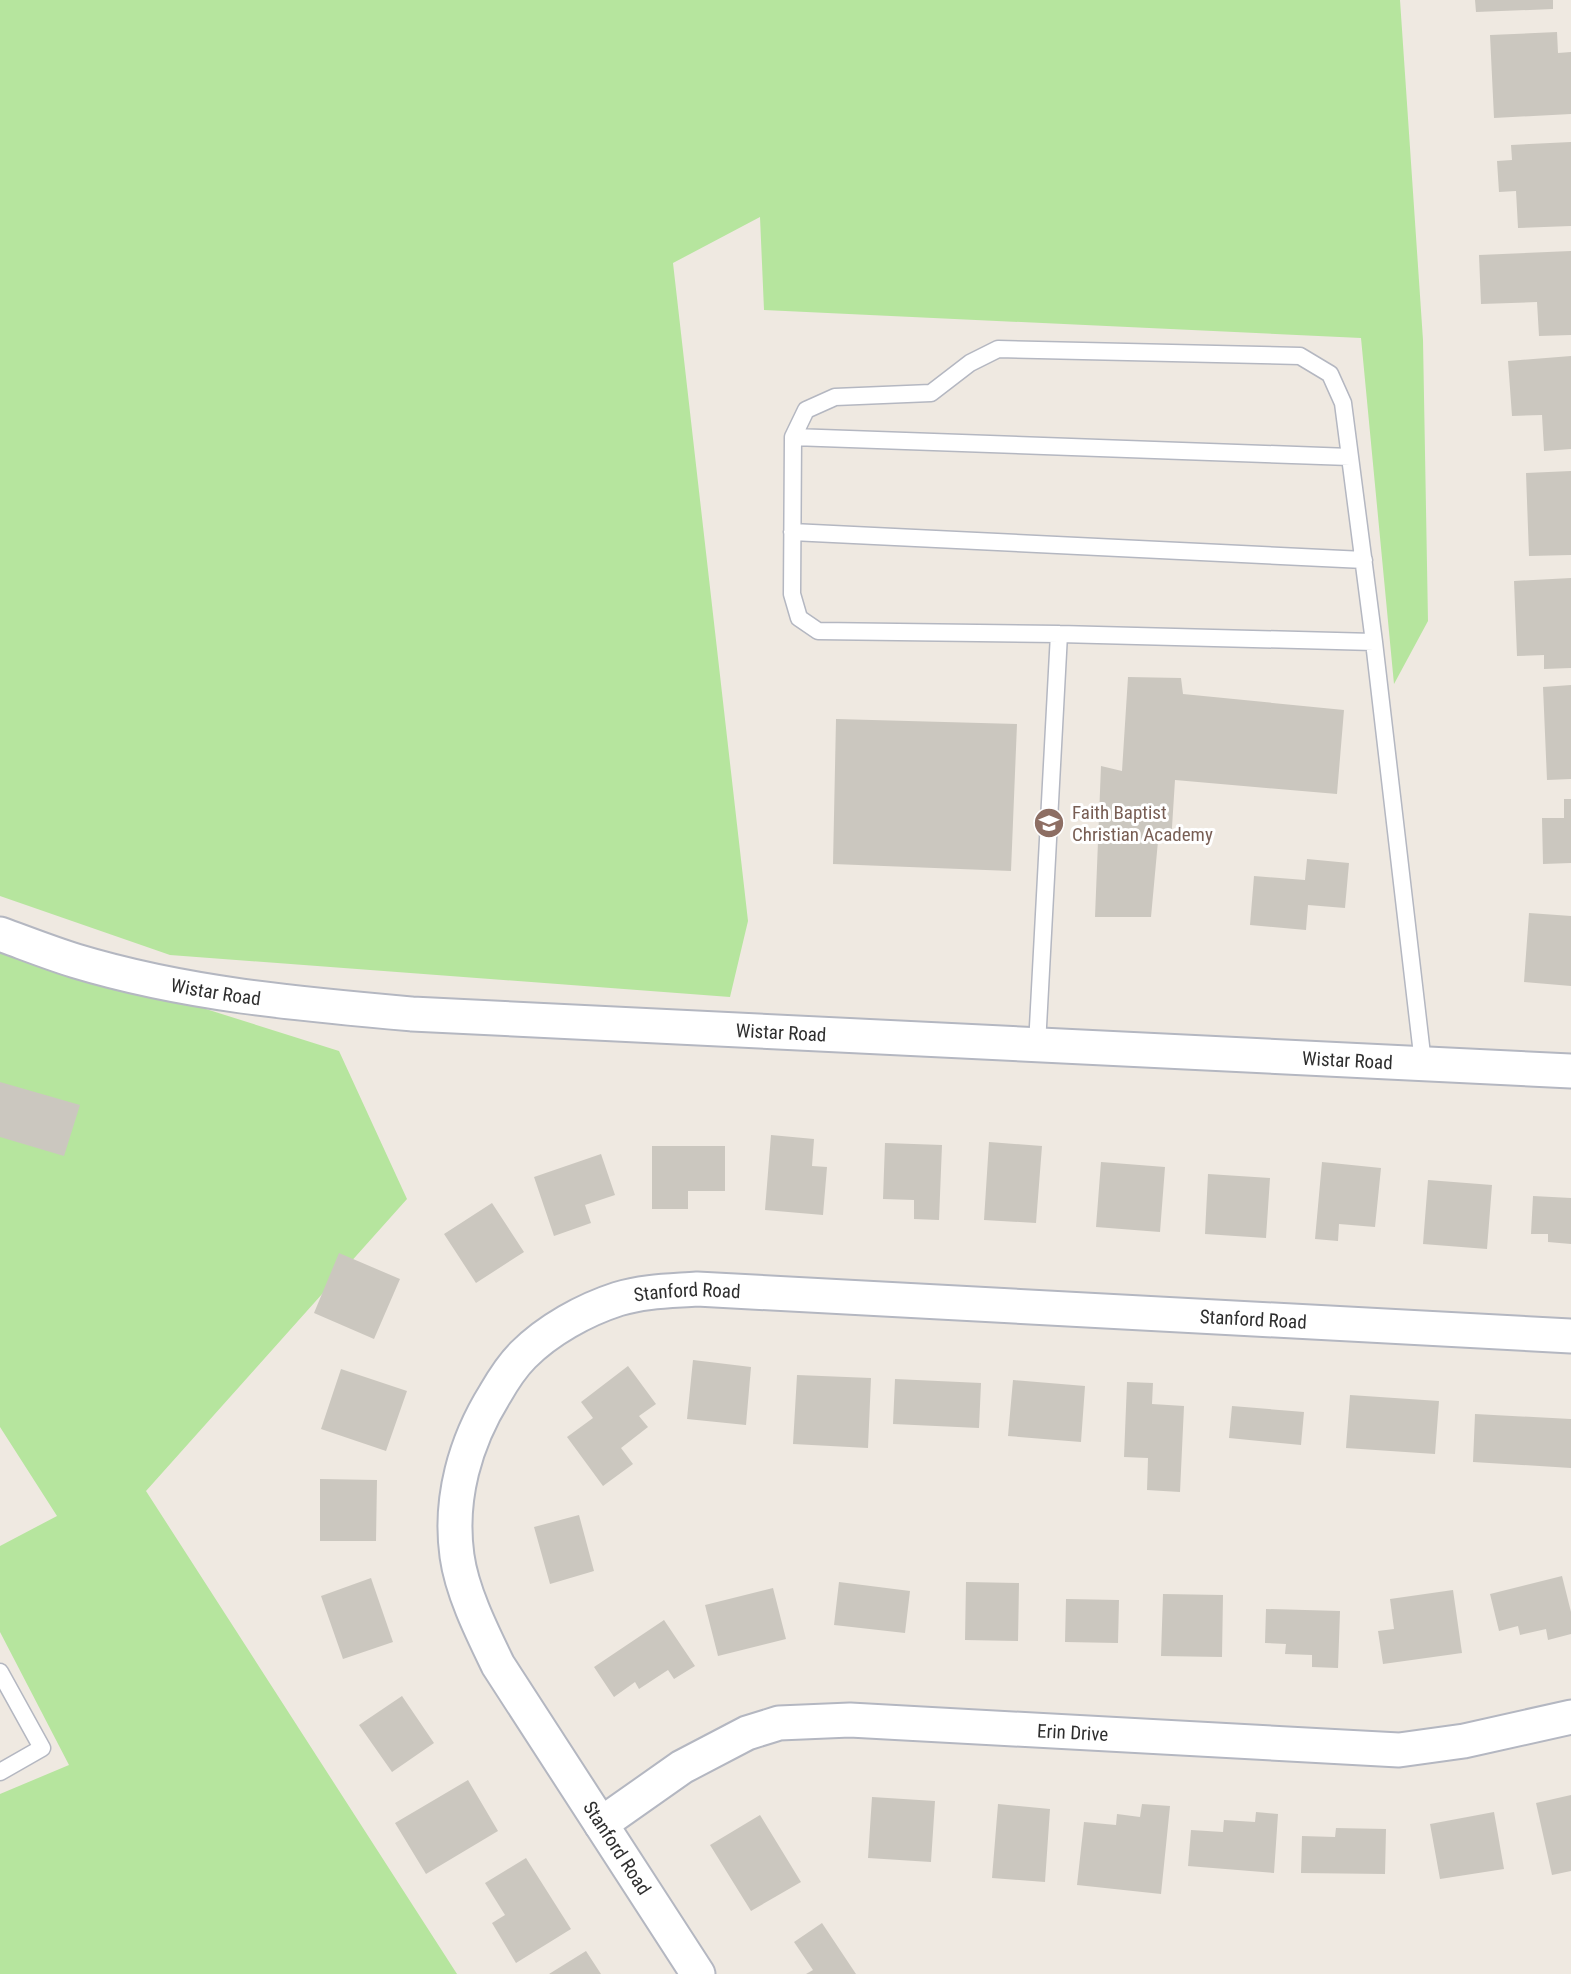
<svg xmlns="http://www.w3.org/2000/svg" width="1571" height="1974" font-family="'Roboto Condensed',sans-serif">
<rect width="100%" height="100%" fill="#efe9e1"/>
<path fill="#b6e59e" d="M0,0H1400L1423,340L1428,621L1394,684L1361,338L764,310L760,217L673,263L748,921L730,997L170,955L0,896Z
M0,944L339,1051L407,1199L146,1491L457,1974H0V1794L69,1765L0,1632V1546L57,1516L0,1427Z"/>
<path fill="#cbc7bf" d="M1475,0H1553V9L1476,12Z
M1557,32L1558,53L1571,52V114L1494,118L1490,35Z
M1571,142V226L1518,228L1516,191L1499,192L1497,161L1512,160L1511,145Z
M1571,251V335L1539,336L1537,302L1481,304L1479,255Z
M1571,356V449L1544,451L1542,415L1512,416L1508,361Z
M1571,471V555L1529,556L1526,473Z
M1571,578V668L1544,669V655L1517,656L1514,581Z
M1128,677L1181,678L1183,694L1344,710L1337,794L1175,780L1171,843L1158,841L1151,917H1095L1101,766L1122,771Z
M1571,685V779L1547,780L1543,687Z
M836,719L1017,724L1011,871L833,864Z
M1564,799H1571V863L1543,864L1542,818H1564Z
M1307,859L1349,863L1345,908L1308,905L1306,930L1250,925L1254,876L1305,880Z
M1529,913L1571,916V986L1524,982Z
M0,1082L80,1105L64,1156L0,1137Z
M771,1135L814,1139L812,1166L827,1167L823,1215L765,1210Z
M989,1142L1042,1146L1036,1223L984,1220Z
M885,1143L942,1145L939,1220L914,1219V1200L883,1199Z
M652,1146H725V1191H688V1209H652Z
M601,1154L615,1195L585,1205L591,1223L554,1236L534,1177Z
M1101,1162L1165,1167L1160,1232L1096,1227Z
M1322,1162L1381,1168L1375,1227L1339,1224L1338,1241L1315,1239Z
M1208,1174L1270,1178L1266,1238L1205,1234Z
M1428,1180L1492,1185L1487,1249L1423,1244Z
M1533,1196L1571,1198V1244L1548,1242V1234H1531Z
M492,1203L524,1252L476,1283L444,1234Z
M339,1253L400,1279L374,1339L314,1313Z
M693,1360L751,1367L746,1425L687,1419Z
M628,1366L656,1404L639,1416L648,1427L621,1448L633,1464L603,1486L567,1437L593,1418L581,1402Z
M341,1369L407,1391L386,1451L321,1429Z
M797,1375L871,1378L868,1448L793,1444Z
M895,1379L981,1383L979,1428L893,1424Z
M1013,1380L1085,1386L1081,1442L1008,1436Z
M1127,1382L1153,1383L1152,1404L1184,1406L1180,1492L1147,1490L1148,1458L1124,1457Z
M1350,1395L1439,1401L1435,1454L1346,1448Z
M1232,1406L1304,1412L1301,1445L1229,1438Z
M1475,1414L1571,1419V1468L1473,1462Z
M320,1479L377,1480L376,1541H320Z
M579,1515L594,1571L550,1584L534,1527Z
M1562,1576L1571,1612V1634L1548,1640L1546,1629L1520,1635L1518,1626L1499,1631L1490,1594Z
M371,1578L393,1642L343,1659L321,1596Z
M839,1582L910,1591L905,1633L834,1625Z
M966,1582L1019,1583L1018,1641L965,1640Z
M773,1588L786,1639L718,1656L705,1605Z
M1453,1590L1462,1653L1383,1664L1378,1631L1394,1629L1390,1599Z
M1163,1594L1223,1595L1222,1657L1161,1656Z
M1066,1599L1119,1600L1118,1643L1065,1642Z
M1266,1609L1340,1611L1338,1668L1312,1667V1655L1285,1654L1286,1644L1265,1643Z
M664,1620L695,1666L674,1679L668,1670L639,1689L635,1682L614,1697L594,1667Z
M402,1696L434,1743L392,1772L359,1725Z
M468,1780L498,1831L426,1874L395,1823Z
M1571,1795V1871L1552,1875L1536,1803Z
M872,1797L935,1801L931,1862L868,1858Z
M998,1804L1050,1809L1045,1882L992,1878Z
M1142,1804L1170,1806L1161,1894L1077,1885L1084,1822L1116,1825L1117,1814L1140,1817Z
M1256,1812L1278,1814L1274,1873L1188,1866L1191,1830L1223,1832L1224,1820L1255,1822Z
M1494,1812L1504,1869L1440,1879L1430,1824Z
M760,1815L801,1882L751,1911L710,1845Z
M1336,1828L1386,1829L1385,1874L1301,1873L1302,1836L1335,1837Z
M526,1858L571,1929L516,1963L492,1923L505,1915L485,1883Z
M822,1923L856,1974H806L813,1970L794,1942Z
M586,1951L601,1974H549Z"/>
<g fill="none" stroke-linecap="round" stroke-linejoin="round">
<g stroke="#b4b7c1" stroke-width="19">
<path id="service" d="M793,437L1350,457
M792,532L1364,560
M1374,642L1059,634L818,631L799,618L792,594L793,437L806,410L835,397L931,393L970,363L998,349L1300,356L1330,374L1343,403L1374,642L1423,1063
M1037,1045L1059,634
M0,1672L42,1748L0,1772"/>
</g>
<g stroke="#b4b7c1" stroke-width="37">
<g id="minor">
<path id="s1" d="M0,934C25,943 50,953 76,961C185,994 299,1004 412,1014L1571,1071"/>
<path id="s2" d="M601,1824L682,1767L747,1733L779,1723L850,1720L1399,1750L1464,1741L1571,1717"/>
<path id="s3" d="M698,1974L498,1665C482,1632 462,1592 457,1556C449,1499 465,1442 495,1394C503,1380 511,1367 523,1355C548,1330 584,1310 618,1299C644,1291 670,1291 697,1289L1571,1336"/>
</g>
</g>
<use href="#service" stroke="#fff" stroke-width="16"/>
<use href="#minor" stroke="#fff" stroke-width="33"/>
</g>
<defs>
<g id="school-disc" transform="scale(1.575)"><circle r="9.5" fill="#8d6e63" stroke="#fff"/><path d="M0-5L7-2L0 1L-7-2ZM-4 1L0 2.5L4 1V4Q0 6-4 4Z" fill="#fff"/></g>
</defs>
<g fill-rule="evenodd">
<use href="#school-disc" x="1049" y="823"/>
</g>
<g text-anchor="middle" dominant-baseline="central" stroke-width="6" stroke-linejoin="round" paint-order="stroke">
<g font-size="19" fill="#785e54" stroke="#fff" text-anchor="start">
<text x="1072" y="812">Faith Baptist<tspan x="1072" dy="22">Christian Academy</tspan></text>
</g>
<g font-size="19" fill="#2e2e2e" stroke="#fff">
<text stroke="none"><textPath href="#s1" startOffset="224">Wistar Road</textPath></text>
<text stroke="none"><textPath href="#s1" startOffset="791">Wistar Road</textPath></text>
<text stroke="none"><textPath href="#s1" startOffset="1358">Wistar Road</textPath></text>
<text stroke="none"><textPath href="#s3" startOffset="884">Stanford Road</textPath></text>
<text stroke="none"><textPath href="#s3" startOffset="1451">Stanford Road</textPath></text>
<text stroke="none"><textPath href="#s2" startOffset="500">Erin Drive</textPath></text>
<text transform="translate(617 1848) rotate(57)">Stanford Road</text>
</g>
</g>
</svg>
